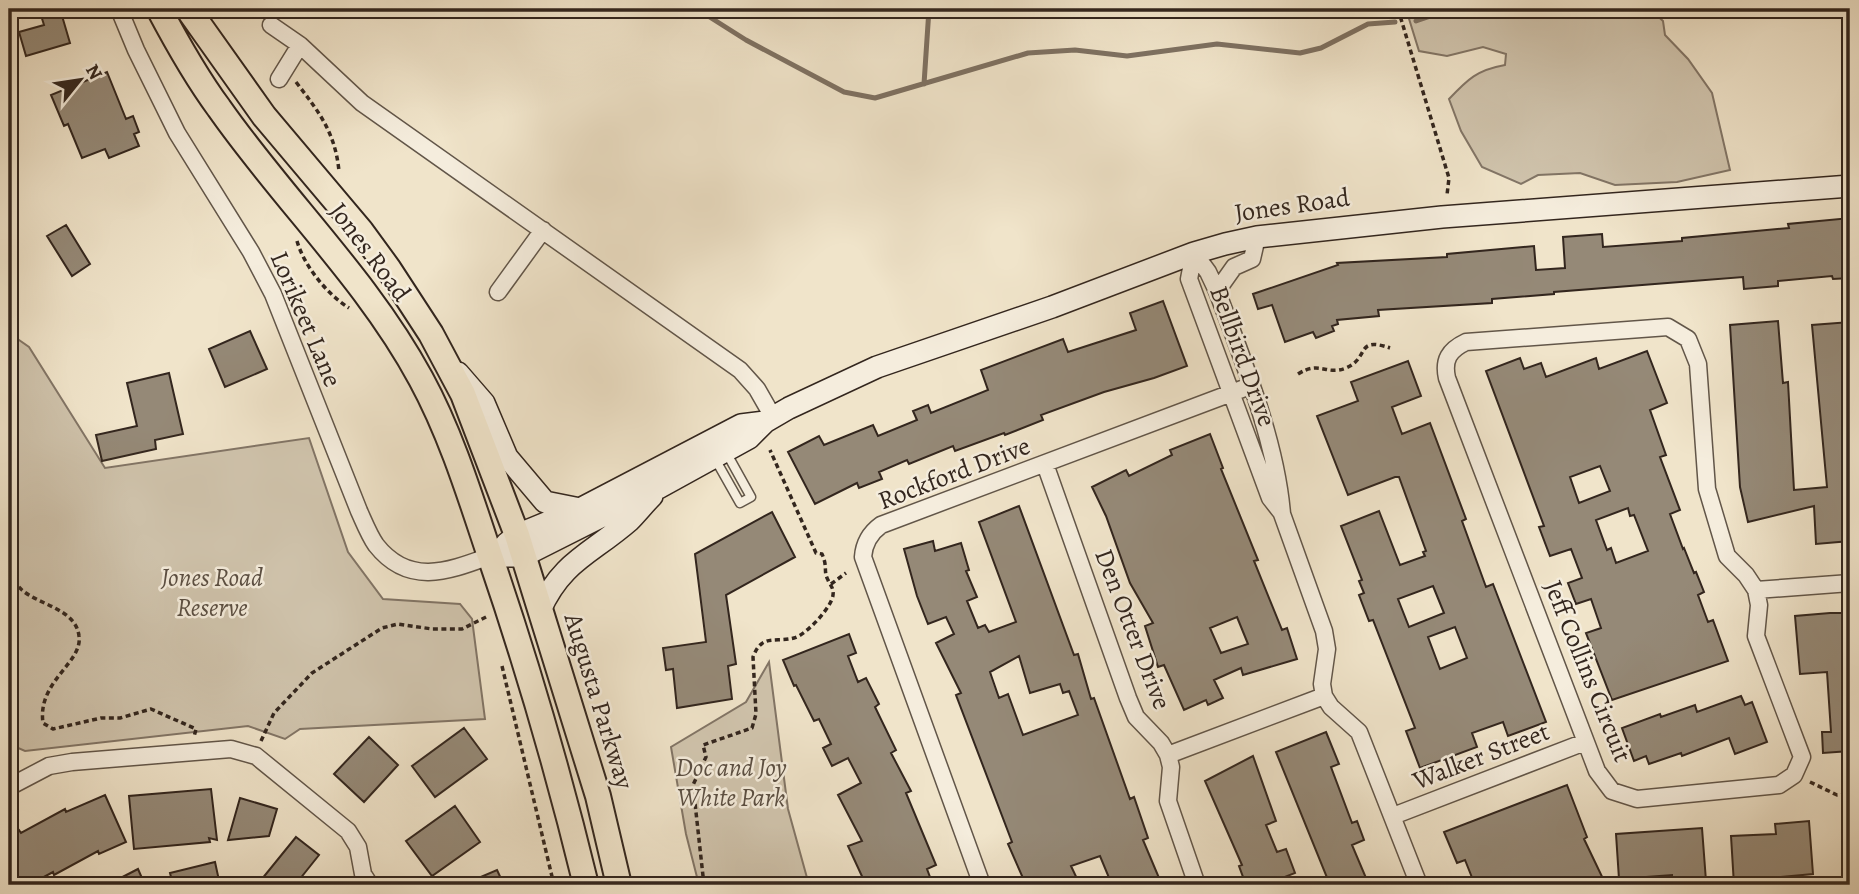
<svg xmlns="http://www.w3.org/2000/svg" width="1859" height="894" font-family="Alegreya,serif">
<rect width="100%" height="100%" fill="#f0e4ca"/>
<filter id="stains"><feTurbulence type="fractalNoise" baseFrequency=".00286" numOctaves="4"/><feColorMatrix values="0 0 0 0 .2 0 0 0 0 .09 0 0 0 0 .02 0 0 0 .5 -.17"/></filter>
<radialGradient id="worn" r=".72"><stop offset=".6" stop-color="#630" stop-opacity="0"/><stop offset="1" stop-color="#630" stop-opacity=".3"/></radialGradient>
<path fill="#d0c4ad" stroke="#827566" stroke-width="2" d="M1406,9H1549L1552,13L1567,9H1650L1663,21L1665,35L1688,59L1712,93L1730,170L1677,182L1615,185L1580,173L1538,175L1521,184L1482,167L1461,131L1449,99C1468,79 1477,70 1505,65L1506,54L1483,47L1447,56L1419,51Z
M9,333L29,347L105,468L309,438L348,552L383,599L460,604L472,619L485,719L300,729L285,739L248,726L25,751L9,744Z
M769,662L788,809L809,885H699L686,834L671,747L746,702Z"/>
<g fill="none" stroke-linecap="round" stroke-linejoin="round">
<path stroke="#7e7162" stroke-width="5" d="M697,9L746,40L844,92L875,98L1028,53L1075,50L1127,56L1217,44L1300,53L1321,48L1368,24L1395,22
M1416,21L1451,9
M924,84L929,9"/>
</g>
<path fill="#958977" stroke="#33261e" stroke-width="2" fill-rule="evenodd" d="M52,9H60L70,43L26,56L19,32L44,25L40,12Z
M107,72L126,119L133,116L139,132L134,134L139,146L109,158L105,149L82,158L68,124L64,126L51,95Z
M1850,218V278L1833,279L1832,276L1778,281V286L1744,289L1743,277L1554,292V294L1492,299V303L1378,310L1379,316L1337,320L1338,324L1332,326L1334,331L1316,338L1313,332L1285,342L1272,305L1258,309L1253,294L1338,265L1337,263L1447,257V254L1534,246L1536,270L1565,268L1563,237L1602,234L1603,247L1682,241V238L1789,228L1788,224Z
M66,225L90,264L72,276L47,236Z
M1163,301L1187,366L1154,378L1104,392L1041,415L1043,420L1005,435L1004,433L955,451L953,446L909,464L907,460L879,472L882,479L859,488L857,483L815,504L788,452L819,436L824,445L873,425L878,436L917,420L913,411L928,405L931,413L988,390L981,370L1063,339L1068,352L1136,330L1130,313Z
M1778,321L1783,383L1788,382L1794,490L1827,487L1812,325L1850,322V470H1844L1850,541L1816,544L1814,506L1748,522L1740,487L1730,325Z
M250,331L267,369L225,387L209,349Z
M1647,351L1667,403L1650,410L1666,455L1660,457L1680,510L1670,514L1683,549L1684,548L1694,573L1696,572L1704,592L1698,595L1708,622L1713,620L1728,661L1612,700L1586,633L1601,628L1591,599L1576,604L1568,583L1582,578L1571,549L1550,556L1539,527L1544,526L1486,371L1520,358L1524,369L1541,363L1546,377L1596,358L1599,369ZM1600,466L1610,491L1579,503L1570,477ZM1628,508L1630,516L1634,515L1648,551L1616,563L1611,548L1607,550L1596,520Z
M1408,361L1421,396L1392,407L1402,434L1430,423L1466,519L1462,521L1486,587L1493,584L1546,722L1508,736L1503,722L1472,733L1477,747L1420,768L1406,731L1415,728L1373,620L1369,621L1359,595L1364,593L1359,581L1362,580L1341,526L1379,511L1400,565L1425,556L1423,552L1426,551L1399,477H1395L1348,495L1317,416L1358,401L1351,382ZM1433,586L1444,613L1409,627L1398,599ZM1455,627L1467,658L1440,669L1428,637Z
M169,373L183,434L155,440L156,449L102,461L96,435L137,426L127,383Z
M1210,434L1223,468L1221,469L1258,560L1254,561L1282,630L1287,628L1297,659L1243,675L1241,668L1214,680L1223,698L1208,705L1206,700L1184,710L1164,665L1158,667L1145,626L1153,623L1130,583L1106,516L1092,487L1126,470L1129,476L1172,455L1170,450ZM1237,617L1248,644L1221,653L1210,628Z
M1019,506L1074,655L1078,654L1091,699L1094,698L1130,799L1134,797L1148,838L1143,840L1162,885H1112L1100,856L1071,866L1080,885H1026L1008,844L1012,842L956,695L961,693L936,643L954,634L946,617L928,624L917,596L904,549L933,541L935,551L961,543L969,570L966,571L977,597L967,601L978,628L985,625L989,632L1016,622L979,522ZM1019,656L1030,693L1060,684L1063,693L1069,691L1078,715L1023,735L1008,694L999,698L990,672Z
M772,512L795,557L726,595L736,664L728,666L732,699L677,708L673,669L666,670L663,648L706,642L695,554Z
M1830,613H1850V751L1823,753L1822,732H1831L1827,672L1800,674L1795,616Z
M849,634L856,653L848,656L858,682L866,678L879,704L875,707L896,750L891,753L911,791L906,793L936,865L927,869L933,885H866L848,846L862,841L838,795L861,783L848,758L832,766L823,748L831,744L819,719L814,721L796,685L794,686L783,660Z
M1741,696L1745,705L1752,702L1767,742L1735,754L1729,738L1682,756L1681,753L1649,764L1646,756L1634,761L1622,728L1660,714L1661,717L1695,705L1697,712Z
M464,728L487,759L435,797L412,766Z
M1326,732L1339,764L1331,767L1352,823L1357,821L1364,840L1352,845L1369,885H1330L1276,752Z
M369,737L398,765L364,802L334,774Z
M1253,756L1276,821L1266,825L1277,852L1286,849L1295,873L1277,880L1279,885H1246L1239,866L1242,865L1205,781Z
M1567,785L1587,837L1584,839L1606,885H1475L1465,860L1457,863L1444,832Z
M211,789L217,840L209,838L210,842L134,849L129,796Z
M105,795L126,842L99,854L98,851L54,875L53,872L29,885H9V835L19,830L21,833L65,809L66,812Z
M240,798L277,809L269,836L228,840Z
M455,806L480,842L432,876L406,841Z
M1809,821L1813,874L1769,878V885H1734L1731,836L1776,834L1775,824Z
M1702,828L1706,881L1672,884V875L1619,879L1616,834Z
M296,837L319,855L295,885H257Z
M215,862L220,885H173L170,873Z
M138,869L145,885H107Z
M497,870L504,885H462Z"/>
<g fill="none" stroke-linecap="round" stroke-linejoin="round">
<g stroke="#625649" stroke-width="11">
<path id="lane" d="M714,457L740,503L751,497L726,452"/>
</g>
<g stroke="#625649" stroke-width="19">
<path id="street" d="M119,9L136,50L177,133L251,252L273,294L359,511C364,522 369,535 376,545C409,587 449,571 490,556
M271,25L300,45L362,103L740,370L757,389L773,417
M279,79L300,45
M1194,253L1208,272L1217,291C1243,361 1276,440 1282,514L1324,631L1327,649L1322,684L1324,696L1331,707L1359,732L1419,885
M1194,253L1189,279L1270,498L1281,512
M1217,291L1234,267L1252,259L1257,237
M498,292L543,230
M1668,327L1688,339L1698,364L1707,489L1727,556L1746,575L1756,590L1759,605L1756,636L1802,757L1794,775L1779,785L1637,799L1612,791L1597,771L1447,378C1443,360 1449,350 1466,342Z
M1045,464L1128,698L1136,717L1161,743L1168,755L1171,767L1168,801L1197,885
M1756,590L1850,583
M1168,755L1324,696
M9,787L49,766L72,762L231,749L256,756L348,831L358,847L363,874L370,885
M1393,816L1585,742
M982,885L863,557C864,543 870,533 881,525L1250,386"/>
</g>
<g stroke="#33261e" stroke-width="24">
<path id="secondary" d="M458,373L484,403L507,457L545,502L580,509
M506,544L517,535L580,509L741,425L765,422
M490,556H523L660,487L749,438L765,422L789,408L877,367L1052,307L1194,253L1225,244L1257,237L1442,217L1850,186
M540,610C562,561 591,554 629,521C637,513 644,504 652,496"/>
</g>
<g stroke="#33261e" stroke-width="28">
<path id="primary" d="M159,9C177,43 196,77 219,108C284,201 367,279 421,379C451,434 470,496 490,556C527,664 559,774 586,885
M188,9L264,116L361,231L388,268L431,334L463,394L517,535L598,796L619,885"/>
</g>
<path stroke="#33261e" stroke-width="3.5" stroke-dasharray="5 3.5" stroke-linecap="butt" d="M1398,9L1449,178L1447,195
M296,82C319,112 335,132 339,171
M297,241C304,266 327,294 349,308
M1298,374C1320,360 1326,376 1346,368C1370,358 1355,336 1390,348
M9,573C13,578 17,586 22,590C39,605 76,609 79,636C83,663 37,681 43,723L53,729L101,718H120L151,709L196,729L194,737
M831,584L846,573
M502,666L554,885
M261,741L274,713L312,673L382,628L398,624L432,629H462L488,616
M1810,782L1837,795L1850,794
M704,885L693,785L706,757L703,745L752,728L756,714L753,657C762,633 775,643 794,638C806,635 832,607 833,595C834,588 830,585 828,580C823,571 828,567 822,554L816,553L770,450"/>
<use href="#lane" stroke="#f5eddd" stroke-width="8"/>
<use href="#street" stroke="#f5eddd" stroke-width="16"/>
<use href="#secondary" stroke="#f5eddd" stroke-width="21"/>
<use href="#primary" stroke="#f0e4ca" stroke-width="24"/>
</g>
<g text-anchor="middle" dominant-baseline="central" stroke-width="5" stroke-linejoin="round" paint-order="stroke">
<g font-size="26" fill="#33261e" stroke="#f5eddd">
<text transform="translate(1292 205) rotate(-8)">Jones Road</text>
<text transform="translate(370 252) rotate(53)">Jones Road</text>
<text transform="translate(306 319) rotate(67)">Lorikeet Lane</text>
<text transform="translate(1243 356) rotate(70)">Bellbird Drive</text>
<text transform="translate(954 473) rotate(-21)">Rockford Drive</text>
<text transform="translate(1133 629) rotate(69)">Den Otter Drive</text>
<text transform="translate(1588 671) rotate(68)">Jeff Collins Circuit</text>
<text transform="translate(599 701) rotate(73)">Augusta Parkway</text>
<text transform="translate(1481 756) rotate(-21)">Walker Street</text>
</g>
<g font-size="26" font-style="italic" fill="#5a4e42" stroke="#f5eddd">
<text x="212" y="577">Jones Road<tspan x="212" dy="30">Reserve</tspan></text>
<text x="731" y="767">Doc and Joy<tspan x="731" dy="30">White Park</tspan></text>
</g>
</g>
<rect width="1859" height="894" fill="none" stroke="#f0e4ca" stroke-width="35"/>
<rect x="10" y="10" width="1838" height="873" fill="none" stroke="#33261e" stroke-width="3.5"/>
<rect x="18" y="18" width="1824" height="859" fill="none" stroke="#33261e" stroke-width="2"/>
<g transform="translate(80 80) rotate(60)" stroke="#f5eddd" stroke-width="5" paint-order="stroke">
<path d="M0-5L12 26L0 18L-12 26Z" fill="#33261e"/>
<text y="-10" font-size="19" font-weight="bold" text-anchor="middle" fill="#33261e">N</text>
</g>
<rect width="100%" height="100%" filter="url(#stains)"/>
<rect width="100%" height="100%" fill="url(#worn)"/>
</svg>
